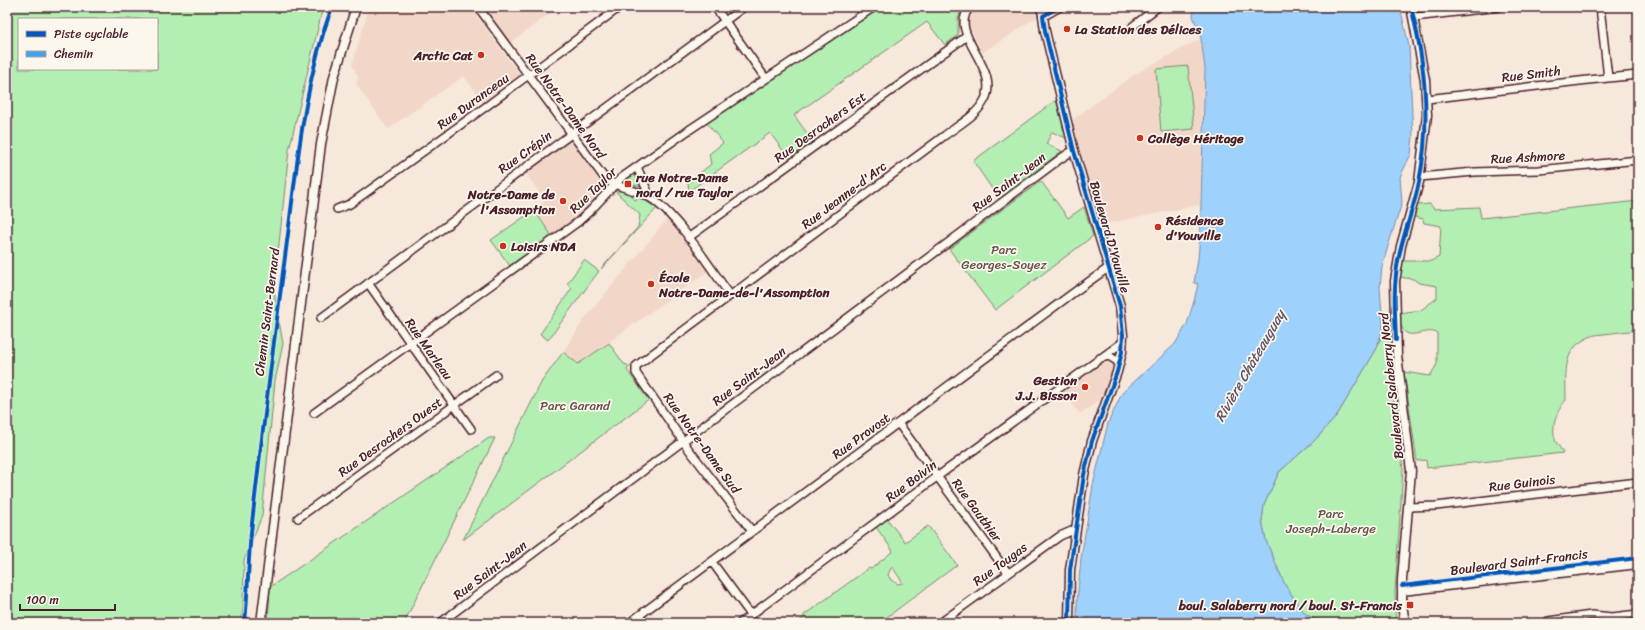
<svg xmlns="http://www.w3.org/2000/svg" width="1645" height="630" font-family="Sriracha,sans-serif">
<rect width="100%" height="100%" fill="#f7e8dc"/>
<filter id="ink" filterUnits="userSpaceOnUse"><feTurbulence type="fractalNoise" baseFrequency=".025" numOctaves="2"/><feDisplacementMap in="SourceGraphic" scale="8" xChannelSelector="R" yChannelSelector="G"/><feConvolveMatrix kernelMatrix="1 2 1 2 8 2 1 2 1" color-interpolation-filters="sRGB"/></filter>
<g filter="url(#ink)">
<path fill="#f2d7c9" d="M369,7H470L520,75V77L484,104L464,76L388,129L356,84L358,77L352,65Z
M484,7H559L510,43Z
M979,7H1034L1037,17L982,53L971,30L969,21L972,13Z
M1201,38L1205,69L1200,205L1099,225L1072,120L1135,74Z
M568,141H571L607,187L584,212L552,236L534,210L545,201L525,172Z
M668,218L708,271L578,364L563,352L585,318Z
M1106,361L1112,364L1113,369L1101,402L1098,401L1080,414L1061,389L1100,362L1102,363Z"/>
<path fill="#b3eeb3" stroke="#7e866f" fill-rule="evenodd" d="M7,7H323L289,150L274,291L283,344L275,381L262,516L244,560L243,607L241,623H7ZM19,19H157V69H19Z
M882,7H962L958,19V35L945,45L927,22L794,115L814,143L790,160L770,133L689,191L688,183L711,164L709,154L723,143L706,122Z
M1188,66L1194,129L1161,132L1156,69Z
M1056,100L1066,138L1052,132L1046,144L1062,151L999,199L973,161Z
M634,175L638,177L641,187L627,183V179Z
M1041,181L1068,218L1084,207L1093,236L995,310L949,249Z
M615,191H622L632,194L633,199L636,200L638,196L657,208L601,269L638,227L640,215Z
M1638,201V330L1595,335C1561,346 1566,371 1566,400C1557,410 1550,428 1556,442C1558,445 1561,449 1563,453L1427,468L1426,460L1417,461L1404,372L1430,376L1437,364V333C1422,326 1401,350 1399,313L1421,310L1437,298V286L1419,283L1413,279L1399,277L1401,261H1431L1439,257L1441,226L1424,223L1423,219L1415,217L1414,214L1418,205L1430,204L1434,209L1479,207L1481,218Z
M534,210L552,236L510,266L491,240Z
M584,260L599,271L548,340L540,334L572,288L567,284Z
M1390,336L1388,346L1390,370L1403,469L1395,592L1396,623H1322L1307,615L1296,603L1285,585L1266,541L1262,520L1264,505L1279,472L1313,442L1336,417L1377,348L1381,337Z
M609,343L624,364L630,366L627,370L647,398L650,399L463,540L542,381L563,352L578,364Z
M489,438H495L404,623H268L270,587Z
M887,519L905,542L928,526L957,565L879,623H796L804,618V615L869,568L871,569L893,551L876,527ZM891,568H893L903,583L898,584L891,580L888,575Z"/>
<path fill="#9ed1fc" stroke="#7c8aa8" d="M1194,7H1400L1409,46L1413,137L1411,154L1400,177L1402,203L1389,243L1382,267L1380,288L1383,326L1377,348L1336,417L1313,442L1279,472L1264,505L1262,520L1266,541L1285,585L1302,610L1307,615L1322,623H1077V601L1081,558L1093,485L1108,423L1122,393L1175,344L1187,324L1194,301L1198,284L1194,283L1198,259L1200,234L1205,69L1201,38L1193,16Z"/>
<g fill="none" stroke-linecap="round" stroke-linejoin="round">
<g stroke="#4a1f2b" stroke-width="10">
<path id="minor" d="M478,7L603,176C615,189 640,189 655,201C682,222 709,266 730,295
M715,7L766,79
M1040,7L1043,16
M1600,7L1608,78
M1414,17L1499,7
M1133,26L1158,7
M1427,99L1588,80L1638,75
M637,167L650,197
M1420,177L1474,172L1539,170L1638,160
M337,209L350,204L484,108L620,7
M688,238L967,36
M368,283L471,429
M321,318L744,7
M1100,358L1109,356L1120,363
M314,413L578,222L591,210L621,178L689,130L874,7
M898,423L1008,573
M1409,507L1436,506L1638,482
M298,518L496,375
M752,531L687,447L652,396L636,373V366L944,136C957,126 976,116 984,101C1003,69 946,34 970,7
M712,562L751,615
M440,623L1060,159L1069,153L1074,151
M629,623L1073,293L1108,268
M740,623L945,471L1123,342
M940,623L1060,536L1076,529
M1546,623L1548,621L1592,615L1612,617L1638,614"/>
</g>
<g stroke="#4a1f2b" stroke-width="11">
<path id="tertiary" d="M1059,7L1043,16L1045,31L1074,151L1120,306L1123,335L1122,352L1117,372L1092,441L1084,475L1070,570L1069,623
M1402,591L1638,564
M261,623L321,144L334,77L356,7
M1405,623L1402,605V580L1411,471L1397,355L1395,281L1401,246L1419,182L1427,115L1425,80L1411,7"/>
</g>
<use href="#minor" stroke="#fbf7ec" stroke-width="7"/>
<use href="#tertiary" stroke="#fbf7ec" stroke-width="8"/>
<path stroke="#40a2eb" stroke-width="3" stroke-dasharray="6 3" stroke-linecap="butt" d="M846,623V622"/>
<g stroke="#fbf7ec" stroke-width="6">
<path id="cycleway" d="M1059,7L1043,16L1045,31L1074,151L1120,306L1123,335L1122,352L1117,372L1092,441L1084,475L1070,570L1069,623
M1396,340C1395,313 1393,287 1398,261C1403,234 1414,208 1419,182C1431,122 1426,65 1411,7
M1402,586L1638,558
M245,623C248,593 248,563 251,532C262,433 275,333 288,234C298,157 305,80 332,7"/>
</g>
<use href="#cycleway" stroke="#0057b8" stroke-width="4"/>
</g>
</g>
<g fill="#c8321e" stroke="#fbf7ec" stroke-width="1.5">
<circle cx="1067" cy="29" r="4"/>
<circle cx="481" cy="55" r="4"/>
<circle cx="1140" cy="138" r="4"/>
<rect x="624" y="180" width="8" height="8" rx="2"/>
<circle cx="563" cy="201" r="4"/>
<circle cx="1158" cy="227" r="4"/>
<circle cx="503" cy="246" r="4"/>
<circle cx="651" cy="284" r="4"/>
<circle cx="1085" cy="387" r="4"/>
<rect x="1406" y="601" width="8" height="8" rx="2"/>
</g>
<g text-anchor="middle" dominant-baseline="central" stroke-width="3.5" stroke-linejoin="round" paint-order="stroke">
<g font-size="13" font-weight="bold" fill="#4a1f2b" stroke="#fbf7ec" text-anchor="start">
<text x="1075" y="29">La Station des Délices</text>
<text x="473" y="55" text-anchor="end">Arctic Cat</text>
<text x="1148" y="138">Collège Héritage</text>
<text x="636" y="177">rue Notre-Dame<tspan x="636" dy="15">nord / rue Taylor</tspan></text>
<text x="555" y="194" text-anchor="end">Notre-Dame de<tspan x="555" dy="15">l'Assomption</tspan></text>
<text x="1166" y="220">Résidence<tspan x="1166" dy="15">d'Youville</tspan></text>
<text x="511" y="246">Loisirs NDA</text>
<text x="659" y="277">École<tspan x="659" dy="15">Notre-Dame-de-l'Assomption</tspan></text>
<text x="1077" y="380" text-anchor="end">Gestion<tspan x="1077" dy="15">J.J. Bisson</tspan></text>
<text x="1402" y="605" text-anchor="end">boul. Salaberry nord / boul. St-Francis</text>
</g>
<g font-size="13" fill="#4a1f2b" stroke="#fbf7ec">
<text transform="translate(1531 74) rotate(-7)">Rue Smith</text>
<text transform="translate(473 101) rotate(-36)">Rue Duranceau</text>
<text transform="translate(566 106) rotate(54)">Rue Notre-Dame Nord</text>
<text transform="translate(820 127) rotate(-36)">Rue Desrochers Est</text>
<text transform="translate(525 152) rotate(-36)">Rue Crépin</text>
<text transform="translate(1528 157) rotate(-3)">Rue Ashmore</text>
<text transform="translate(1009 182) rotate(-37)">Rue Saint-Jean</text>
<text transform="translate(593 190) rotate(-44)">Rue Taylor</text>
<text transform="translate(844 195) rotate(-37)">Rue Jeanne-d'Arc</text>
<text transform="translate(1110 237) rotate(74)">Boulevard D'Youville</text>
<text transform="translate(267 312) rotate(-83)">Chemin Saint-Bernard</text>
<text transform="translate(429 349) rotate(55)">Rue Marleau</text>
<text transform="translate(749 376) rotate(-37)">Rue Saint-Jean</text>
<text transform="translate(1391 386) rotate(-96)">Boulevard Salaberry Nord</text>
<text transform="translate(861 436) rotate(-36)">Rue Provost</text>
<text transform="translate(390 437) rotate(-36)">Rue Desrochers Ouest</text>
<text transform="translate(702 443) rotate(54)">Rue Notre-Dame Sud</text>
<text transform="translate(911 481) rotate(-37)">Rue Boivin</text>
<text transform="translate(1522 483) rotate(-7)">Rue Guinois</text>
<text transform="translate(977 510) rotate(54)">Rue Gauthier</text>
<text transform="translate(1519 562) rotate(-7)">Boulevard Saint-Francis</text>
<text transform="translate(1000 564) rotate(-36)">Rue Tougas</text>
<text transform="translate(490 570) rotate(-37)">Rue Saint-Jean</text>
</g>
<g font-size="13" fill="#64534d" stroke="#fbf7ec">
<text x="1004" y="249">Parc<tspan x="1004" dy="15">Georges-Soyez</tspan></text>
<text x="575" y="405">Parc Garand</text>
<text x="1331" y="513">Parc<tspan x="1331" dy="15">Joseph-Laberge</tspan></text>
</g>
<g font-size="14" font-style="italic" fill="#63546a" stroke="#fbf7ec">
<text transform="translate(1250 366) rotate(-60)">Rivière Châteauguay</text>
</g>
</g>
<rect width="1645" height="630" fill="none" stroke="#fbf7ec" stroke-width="24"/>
<rect x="12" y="12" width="1621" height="606" fill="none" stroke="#4a1f2b" stroke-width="1.5" filter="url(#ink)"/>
<rect x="18" y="18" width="140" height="52" fill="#fbf7ec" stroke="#b4a19f"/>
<rect x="26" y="31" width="20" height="6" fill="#0057b8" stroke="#b4a19f"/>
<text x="54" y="38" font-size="12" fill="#4a1f2b">Piste cyclable</text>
<rect x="26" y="51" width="20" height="6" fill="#40a2eb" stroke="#b4a19f"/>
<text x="54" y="58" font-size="12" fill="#4a1f2b">Chemin</text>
<path d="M20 604v6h95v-6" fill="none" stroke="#4a1f2b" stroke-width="2"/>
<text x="26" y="604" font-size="12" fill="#4a1f2b" stroke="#fbf7ec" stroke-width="3" paint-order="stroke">100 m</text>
</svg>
